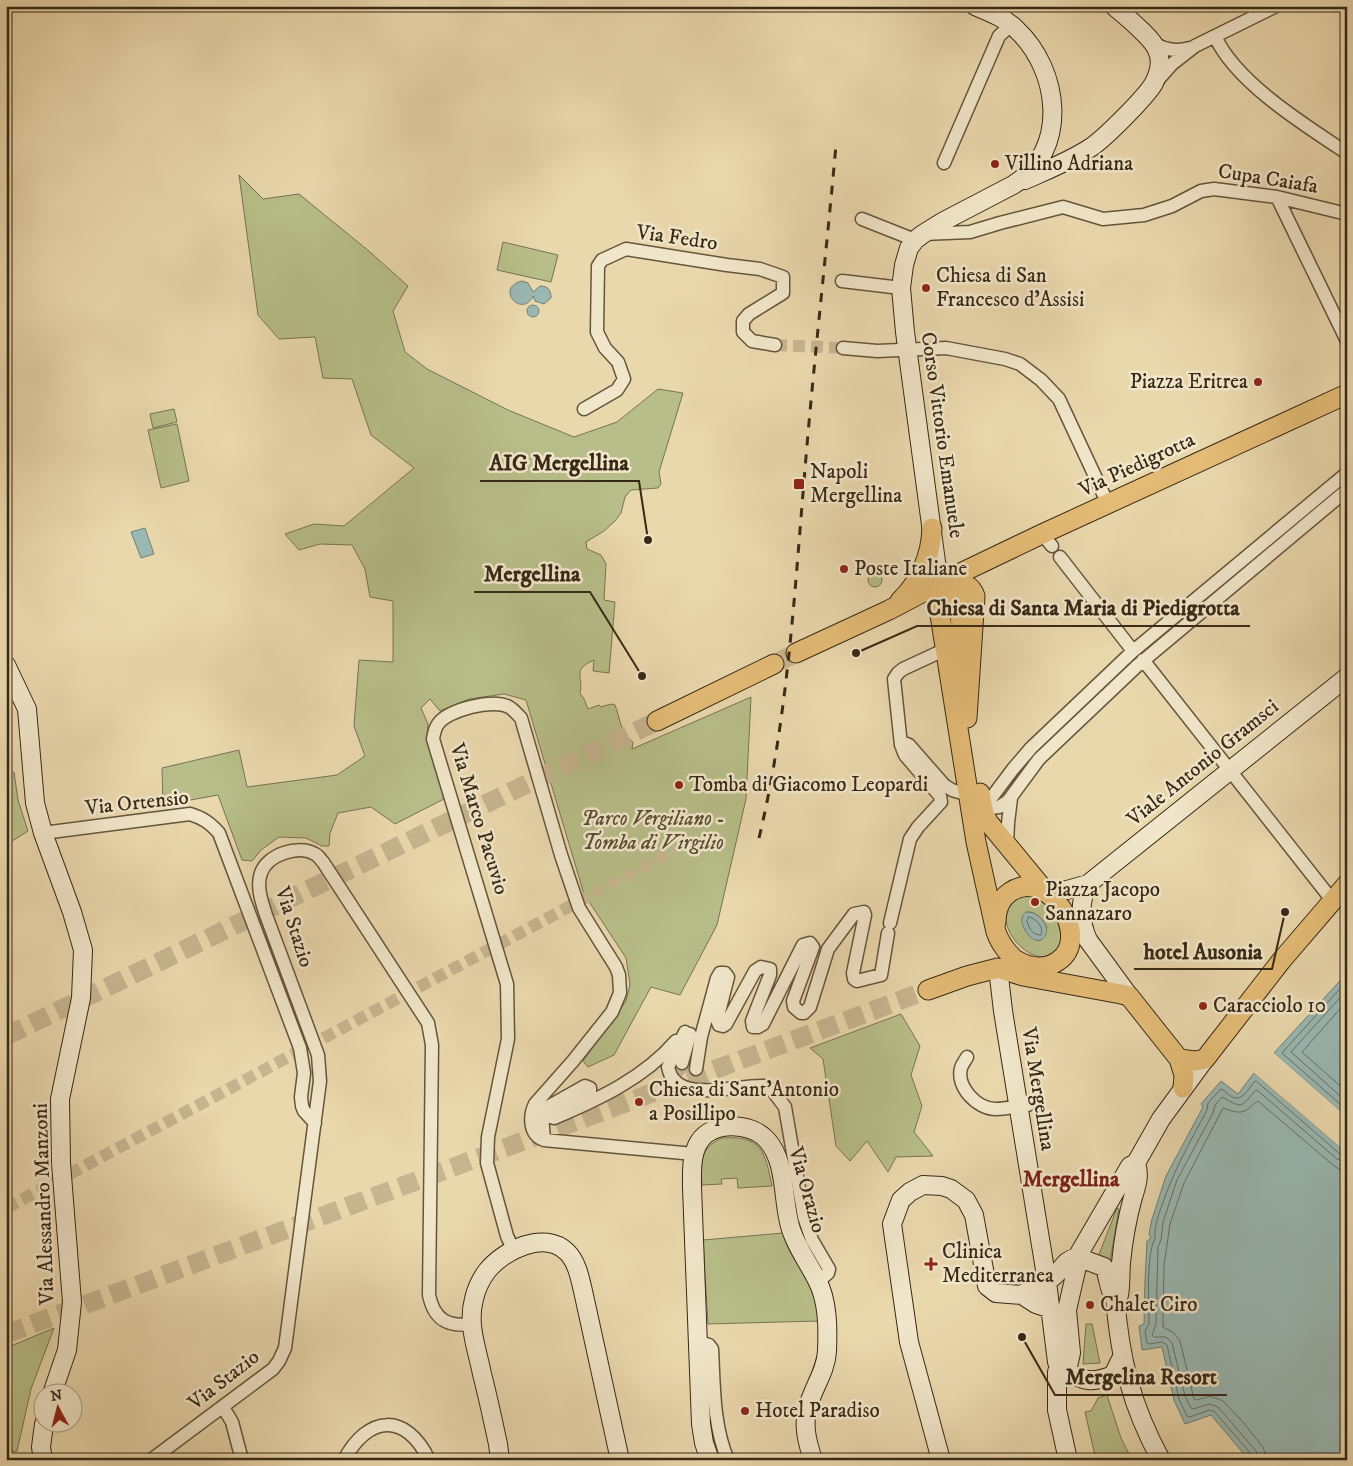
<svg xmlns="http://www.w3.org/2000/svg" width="1353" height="1466" font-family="'IM FELL DW Pica',serif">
<rect width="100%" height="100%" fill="#ead8ad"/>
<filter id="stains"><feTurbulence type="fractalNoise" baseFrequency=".004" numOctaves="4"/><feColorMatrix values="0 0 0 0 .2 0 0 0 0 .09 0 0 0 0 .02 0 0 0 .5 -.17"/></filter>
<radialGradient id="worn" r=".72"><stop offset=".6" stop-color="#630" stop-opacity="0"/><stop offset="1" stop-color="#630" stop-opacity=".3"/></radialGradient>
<path fill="#b7be89" stroke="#777450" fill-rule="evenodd" d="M239,175L263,199L299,194L370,252L408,286L393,311L405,352L427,369L508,410L574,437L617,422L658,389L683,393L659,472L661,484L658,488L631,490L625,497L621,513L615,521L604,531L586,542L587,549L601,555L606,564L604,600L615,602L609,673L593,671L594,660C571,670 584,677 580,693L584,699L588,709L599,705L601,707L611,704L615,705C620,717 620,734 633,742L632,749L751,697L746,799L717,925L680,995L651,987L614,1055L588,1067L583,1061L626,1001L630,984L626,958L584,894L526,700L504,694L469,699L440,711L430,699L421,708L428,724L427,741L444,799L395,824L371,807L338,813L330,833L329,846H322L306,838L279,837L261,850L252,861L242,860L218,795L163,805L162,768L239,750L247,787L337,775L365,756L354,726L359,660L393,662V601L370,597L365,569L352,545L320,544L299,550L285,534L314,524L344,526L414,468L371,435L352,379L323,378L315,337L279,339L258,315Z
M503,242L558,255L551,282L497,270Z
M174,409L177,422L153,428L150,414Z
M177,424L189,481L161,488L148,430Z
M868 580a7 7 0 1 1 14 0a7 7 0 1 1-14 0Z
M14,772L18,800L28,831L6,845V774Z
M1032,895L1047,903L1061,924L1062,939L1057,951C1053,954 1048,957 1043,957C1024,957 1000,929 1007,910C1008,905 1013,901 1016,897ZM1026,912C1037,911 1042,919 1047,927L1040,941C1029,939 1022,928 1022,918Z
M901,1014L920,1046L911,1075L922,1106L914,1132L933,1156L896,1157L888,1172L867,1141L850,1161L836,1146L823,1059L810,1048Z
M722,1138C762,1135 765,1152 772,1186L738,1188L737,1178L721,1179L722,1184L702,1185C700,1164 699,1148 722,1138Z
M1117,1208L1119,1209L1110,1262L1098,1257Z
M783,1233C788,1258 810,1276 817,1301C819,1307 818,1315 819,1321L708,1324L703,1240Z
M1028,1278L1029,1283L1005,1285L1004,1280Z
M1086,1324H1092L1100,1363L1083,1364Z
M54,1328L31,1389L17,1451L6,1452V1348Z
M1107,1395L1121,1438L1132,1460H1096L1085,1412L1091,1411L1098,1398Z"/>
<path fill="#9ab8b3" stroke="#727f74" d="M522,281L528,283L533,292L540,286C548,286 551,290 551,298L544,304L535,301L533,296C522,319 494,288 522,281Z
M527 311a6 6 0 1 1 12 0a6 6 0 1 1-12 0Z
M145,528L154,554L141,558L131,532Z
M1026,912L1034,913C1061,929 1038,955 1025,930C1022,925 1021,920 1023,915Z
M1347,973V1117L1274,1053Z
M1254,1073L1347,1153V1460H1249L1211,1415L1185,1424L1174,1400L1162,1347L1142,1350L1139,1326L1144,1324L1145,1280L1147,1241L1151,1238L1149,1234L1152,1219L1166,1176L1203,1107L1201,1104L1221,1081L1238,1094Z"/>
<path fill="#ead8ad" d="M1274,1053L1347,1117V1120L1272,1055Z
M1256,1071L1341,1144L1347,1149V1153L1254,1073Z"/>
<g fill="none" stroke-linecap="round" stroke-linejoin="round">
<path stroke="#687064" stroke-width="1" d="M1029,917C1037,919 1044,927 1041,935C1032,935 1029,928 1027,921Z
M1347,981L1282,1053L1347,1110
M1347,990L1291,1052L1347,1102
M1347,1001L1302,1052L1347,1092
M1253,1460L1252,1455L1214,1411L1209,1410L1190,1417L1187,1416L1179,1399L1167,1345L1162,1342L1149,1344L1147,1343L1145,1331L1149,1324C1149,1305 1146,1253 1155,1239C1154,1227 1158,1216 1162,1205C1174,1170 1190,1142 1207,1110L1208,1103L1221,1089C1226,1091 1230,1097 1235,1098C1243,1100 1250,1087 1254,1082L1256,1081L1341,1155L1347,1156
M1259,1460L1256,1451L1218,1407L1209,1404L1193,1409L1191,1408L1185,1396L1172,1343L1166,1337H1154L1152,1335L1156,1324L1158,1247L1161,1240L1163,1222L1177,1180L1213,1113L1215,1105L1222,1097C1242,1107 1239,1110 1255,1091L1257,1090L1337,1159L1347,1162
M1267,1460L1263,1447L1242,1421L1223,1401L1210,1396L1197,1400L1194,1399L1180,1341L1174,1333L1163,1327L1164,1265L1170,1224L1184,1183L1223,1108C1232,1111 1240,1115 1248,1109C1252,1106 1254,1103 1258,1101L1333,1165L1339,1169L1347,1170"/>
<path stroke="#c6b58f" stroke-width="12" stroke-dasharray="12 6" stroke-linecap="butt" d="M775,345L843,348
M682,1063L681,1070L685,1074H691L696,1069
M6,1208L677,849"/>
<path stroke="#c6b58f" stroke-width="19" stroke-dasharray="19 9" stroke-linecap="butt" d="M774,664L796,653
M6,1036L657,721
M6,1334L928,990"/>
<g stroke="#64553c" stroke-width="15">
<path id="street" d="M1215,36C1235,82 1306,126 1347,153
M1152,42C1164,50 1177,52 1190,48
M1157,81L1172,64L1195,46L1276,6
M944,163L999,36L1011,25
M1277,197L1347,341
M862,219L915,240
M923,234L970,232L1000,223L1063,207L1103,219L1144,215L1172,206L1201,191L1214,189L1277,197L1347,214
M842,281L901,288
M843,348L877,351L946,348L1005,359L1020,364L1041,380L1059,399L1108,504
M584,409L617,390L624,379L618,362L605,348L597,332L598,266L602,260L626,249L727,265L760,269L783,277V293L749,314L743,321V332L752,341L775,345
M1042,534L1052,546
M1060,557L1133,651
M946,649L903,669L898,673L894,679L901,745L907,744L909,745L944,785L952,790L969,795
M1143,660L1332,900
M983,809L1013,769L1031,748L1132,652L1347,473
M983,809L999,807L1008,801L1039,759L1137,666L1347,490
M43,833L190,814C203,818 210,823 219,833L300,1048L304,1073L301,1097L302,1106L304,1111L315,1123
M1007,845L1008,823L1011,798
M890,923L910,839L918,827L941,802L940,796L905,755L901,745
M685,1032L668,1067C675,1106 737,1084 764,1086L772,1090L785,1107L804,1217L812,1240L829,1269L828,1273L818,1282
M967,1057C965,1061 962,1064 961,1068C956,1087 977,1109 996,1109C1006,1109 1017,1106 1028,1105
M682,1063L690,1034
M696,1069L701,1037L717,978L720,973H725L728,977L717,1020L719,1025L723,1026L726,1024L755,971L761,967L770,969V975L752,1021L753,1027H758L763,1024L803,945L810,943L813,947L793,1001L794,1007L801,1013H804L810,1007L828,949L854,914L864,912L865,915L853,973L854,979L857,981L881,975L888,933
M544,1140L542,1115L546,1108L585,1086L590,1088V1093L554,1110L550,1113V1117L554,1118C599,1099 644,1078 676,1041
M513,1249L507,1236L487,1163L488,1137L508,1039L507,984L433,739C434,733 435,728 438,724C448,710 493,698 509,707C513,709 517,714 521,718L561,855L579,908L616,967L619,975L620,993L612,1012L573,1061L535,1104C529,1116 529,1135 544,1140L694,1154
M697,1341L709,1345L712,1349C714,1385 713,1426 728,1460
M223,1407L232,1422L242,1460
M151,1460L273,1369L279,1361L285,1348L320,1081L318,1055L266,915C262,903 256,886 261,873C267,855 298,844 315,854C318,855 320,859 323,862L428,1023L432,1045L429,1295C434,1320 448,1327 471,1324
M344,1460C368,1415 406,1412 429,1460"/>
</g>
<g stroke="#372916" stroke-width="20">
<path id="secondary" d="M1025,180C1047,170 1070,161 1090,148C1104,139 1146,97 1154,83C1159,73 1162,60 1157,50C1152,37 1125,16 1114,6
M939,584L905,332L901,288L904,265L909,248L915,240L923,234L944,221L1013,185C1070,150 1060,70 1016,29C1005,18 989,12 975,6
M6,665L27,709L35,803L43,833L72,912L83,950L81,998L60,1099L61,1163L72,1302L67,1350L52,1394
M1088,884C1079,902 1080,922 1088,940L1129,996
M1045,891L1067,890L1088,884L1347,677
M998,968L1003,1011L1047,1282L1057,1362C1059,1366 1061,1367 1065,1370C1083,1382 1093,1383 1113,1375L1122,1357
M1136,1163C1140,1175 1137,1185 1133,1197C1127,1219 1123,1241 1121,1263C1120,1274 1121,1284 1119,1295L1115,1297C1120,1359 1131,1405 1161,1460
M1022,1295C1031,1288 1044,1285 1053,1277C1063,1269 1063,1261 1077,1257L1130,1166L1136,1163L1161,1119L1205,1059
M43,1460L41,1447L44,1424
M500,1460L498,1444C493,1421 488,1397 482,1374C477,1349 467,1324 474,1299C476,1290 481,1279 487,1271C504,1250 544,1230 567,1252C577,1262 580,1278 583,1291L620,1460
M710,1460L704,1443L701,1424L692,1187C692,1172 691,1155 699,1142C712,1121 750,1122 766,1139C787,1161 782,1198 790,1226C795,1245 808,1262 817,1280C828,1301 828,1328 827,1351C826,1373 811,1390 807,1411C803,1428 808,1444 813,1460
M941,1460L909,1342L892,1224L901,1200L910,1192L923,1185L942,1186L951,1189L966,1200L974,1215L987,1286L996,1293L1022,1295L1036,1304L1051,1309
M1068,1460L1057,1410V1372L1068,1366L1071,1353L1067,1310L1078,1262L1077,1257L1104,1267C1109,1277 1108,1288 1114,1297"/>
</g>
<g stroke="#372916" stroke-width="21">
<path id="primary" d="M948,579C969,610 957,647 962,682
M948,579C959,582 971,583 975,596L967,718
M939,584L940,615L976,842L996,932C1003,952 1019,963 1034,977
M900,601C920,581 931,556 932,528
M796,653L889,610L948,579L1042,534L1347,394
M657,721L774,664
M980,793L984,814L989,823L1045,891
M996,922C996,910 1000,899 1010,892C1048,866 1093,938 1058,961C1046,970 1030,968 1018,961
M928,990L967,976L998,968L1023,976L1121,994L1129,996L1179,1059L1195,1061L1205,1059L1281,961L1347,884
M1179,1059L1184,1075L1183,1088"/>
</g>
<use href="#street" stroke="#f1e6ca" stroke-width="12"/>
<use href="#secondary" stroke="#f1e6ca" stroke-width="18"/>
<use href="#primary" stroke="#e5bc76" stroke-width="19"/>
<path stroke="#372916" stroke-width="3" stroke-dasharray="9 9" stroke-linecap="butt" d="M759,838C787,721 794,601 804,481C813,369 826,257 836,145"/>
</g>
<g fill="#8f2418" stroke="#f1e6ca" stroke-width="2">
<circle cx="995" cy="164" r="5"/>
<circle cx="926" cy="288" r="5"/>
<circle cx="1258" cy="382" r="5"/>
<rect x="793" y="478" width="12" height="12" rx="2.5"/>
<circle cx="844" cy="569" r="5"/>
<circle cx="679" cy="785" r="5"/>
<circle cx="1035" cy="902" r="5"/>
<circle cx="1203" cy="1006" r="5"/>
<circle cx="639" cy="1102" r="5"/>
<path d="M928.5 1256.5h5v5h5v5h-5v5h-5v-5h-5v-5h5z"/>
<circle cx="1090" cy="1305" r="5"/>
<circle cx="745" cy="1411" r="5"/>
</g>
<g text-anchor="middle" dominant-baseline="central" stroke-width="5" stroke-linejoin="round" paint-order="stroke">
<g font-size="21" fill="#372916" stroke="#f1e6ca" text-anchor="start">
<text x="1005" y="164">Villino Adriana</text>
<text x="936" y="276">Chiesa di San<tspan x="936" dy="24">Francesco d'Assisi</tspan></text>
<text x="1248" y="382" text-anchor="end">Piazza Eritrea</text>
<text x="810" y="472">Napoli<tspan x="810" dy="24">Mergellina</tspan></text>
<text x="854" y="569">Poste Italiane</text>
<text x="689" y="785">Tomba di Giacomo Leopardi</text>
<text x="1045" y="890">Piazza Jacopo<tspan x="1045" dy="24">Sannazaro</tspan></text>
<text x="1213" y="1006">Caracciolo 10</text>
<text x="649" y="1090">Chiesa di Sant'Antonio<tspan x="649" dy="24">a Posillipo</tspan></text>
<text x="942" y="1252">Clinica<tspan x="942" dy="24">Mediterranea</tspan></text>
<text x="1100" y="1305">Chalet Ciro</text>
<text x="755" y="1411">Hotel Paradiso</text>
</g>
<g font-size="21" fill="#372916" stroke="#f1e6ca">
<text transform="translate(1268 179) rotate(9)">Cupa Caiafa</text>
<text transform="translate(677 238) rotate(8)">Via Fedro</text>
<text transform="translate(942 435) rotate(82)">Corso Vittorio Emanuele</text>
<text transform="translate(1137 465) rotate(-25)">Via Piedigrotta</text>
<text transform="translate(1203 763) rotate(-39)">Viale Antonio Gramsci</text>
<text transform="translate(137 803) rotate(-6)">Via Ortensio</text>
<text transform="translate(479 819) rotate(73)">Via Marco Pacuvio</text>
<text transform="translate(294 927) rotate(72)">Via Stazio</text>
<text transform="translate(1038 1089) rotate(81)">Via Mergellina</text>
<text transform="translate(807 1190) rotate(74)">Via Orazio</text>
<text transform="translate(44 1204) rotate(-92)">Via Alessandro Manzoni</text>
<text transform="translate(224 1380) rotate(-38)">Via Stazio</text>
</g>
<g font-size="21" font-style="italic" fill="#574e33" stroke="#f1e6ca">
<text x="653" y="819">Parco Vergiliano -<tspan x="653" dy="24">Tomba di Virgilio</tspan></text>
</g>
<g font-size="22" font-weight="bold" fill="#7a1f14" stroke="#f1e6ca">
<text x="1071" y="1179">Mergellina</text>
</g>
</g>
<path fill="none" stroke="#372916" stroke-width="2" d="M648 540L639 481H480M642 676L590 592H474M856 653L917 626H1250M1285 912L1272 969H1134M1022 1337L1055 1395H1227"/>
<g fill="#372916" stroke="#f1e6ca" stroke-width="2">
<circle cx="648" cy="540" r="5"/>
<circle cx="642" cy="676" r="5"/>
<circle cx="856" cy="653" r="5"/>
<circle cx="1285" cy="912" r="5"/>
<circle cx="1022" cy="1337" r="5"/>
</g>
<g font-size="22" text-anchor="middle" font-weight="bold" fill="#372916" stroke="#f1e6ca" stroke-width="5" stroke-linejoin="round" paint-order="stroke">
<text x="559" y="470">AIG Mergellina</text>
<text x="532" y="581">Mergellina</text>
<text x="1083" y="615">Chiesa di Santa Maria di Piedigrotta</text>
<text x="1203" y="959">hotel Ausonia</text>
<text x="1141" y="1384">Mergelina Resort</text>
</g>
<rect width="1353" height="1466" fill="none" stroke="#ead8ad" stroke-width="25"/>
<rect x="8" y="8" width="1338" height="1451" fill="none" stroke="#372916" stroke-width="2.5"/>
<rect x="12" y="12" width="1328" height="1441" fill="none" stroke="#372916"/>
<g transform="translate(58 1408) rotate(353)"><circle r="24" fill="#f1e6ca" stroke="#a79a82"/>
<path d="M0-4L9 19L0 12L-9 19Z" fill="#8f2418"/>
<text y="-8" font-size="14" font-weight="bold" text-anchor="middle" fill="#372916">N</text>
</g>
<rect width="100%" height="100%" filter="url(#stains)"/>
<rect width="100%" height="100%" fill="url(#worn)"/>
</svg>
